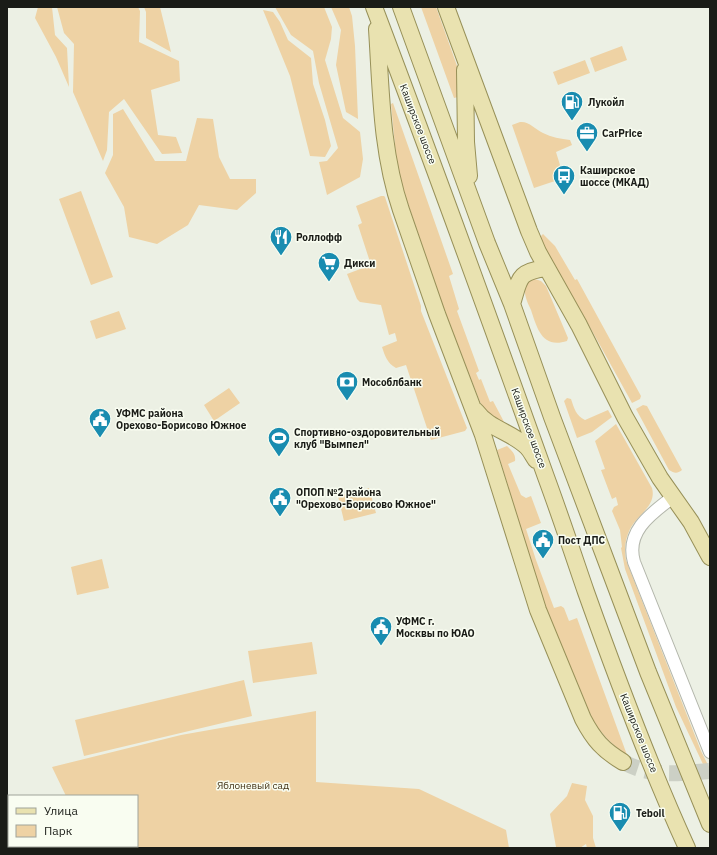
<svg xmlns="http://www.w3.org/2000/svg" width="717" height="855" font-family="'IBM Plex Sans',sans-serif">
<rect width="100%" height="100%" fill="#ecf0e4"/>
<path fill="#eed2a4" d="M38,7H52L55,35L67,48L69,87L56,57L35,18Z
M57,7H138L140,11L139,42L179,61L180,81L151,90L158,135L176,137L182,153L162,154L124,99L109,112L107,150L103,161L73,92L74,44L64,33Z
M144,7H160L171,52L146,38V12Z
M275,7H324L332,27L331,39L325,60L343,118L360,132L363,159L360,177L327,195L319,162L327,161L338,148L319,83L313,51L291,35Z
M331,7H349L352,16L355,46L358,119L346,112L336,65L341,30Z
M421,7H436L461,77L462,96L454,98Z
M263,10L273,12L280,22L288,40L311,58L313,84L325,120L331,146L325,157L310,156L290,76Z
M622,46L627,60L595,72L590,58Z
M585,60L590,73L558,85L553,72Z
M393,103L453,274L449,276L459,309L457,311L479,371L476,373L479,380L481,379L490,402L493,401L502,418L506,426C494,419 487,414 480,402L444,310L400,180L396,156L391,104Z
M123,109L155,161H186L197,118L213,119L219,157L230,179H256V193L237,210L199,205L188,225L157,244L129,237L124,207L105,173L113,155V114Z
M520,122C529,121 535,129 543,133C551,137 561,139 570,140L572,145L556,152L564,178L534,188L512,125Z
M81,191L113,277L91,285L59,199Z
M381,196H384L385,197L421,306V311L467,428L465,431L431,440L406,365L396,368C387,363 385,356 382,347L397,341L395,333L389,335L381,305L360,302L357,299L347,274L371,265L358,225L362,223L356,206Z
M543,234L555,246L575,280L577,279L641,396L640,399L632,403L586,320L539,238Z
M535,279L541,281L546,286L568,338L567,341C542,349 537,328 531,310C528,304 524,295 525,289C525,283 530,280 535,279Z
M119,311L126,329L96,339L90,321Z
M229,388L240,403L214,421L204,405Z
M567,398L571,399C574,408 576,416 585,420L608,410L612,417L592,432L577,438L564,401Z
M643,405L647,406L682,470C677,474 674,473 669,470L636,409Z
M616,424L652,488C657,506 637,515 630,529C625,539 624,549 626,560L701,751L710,769V779L676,707L625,569L621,548L622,547L620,530L612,511L614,507L618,505L616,497L612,499L601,470L605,469L595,441Z
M507,446C512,451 516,454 515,461L508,464L521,495L526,498L531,496L541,523L526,529L536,560L554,608L561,606L564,608L569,621L577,618L627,755C612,745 601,734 592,718L544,604L497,450Z
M369,488L376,513L344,521L338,496Z
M102,559L109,588L77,595L71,567Z
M312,642L317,674L253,683L248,651Z
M244,680L252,716L84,756L75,720Z
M316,711V782L419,789L506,830L509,848H9L12,846H137V796H66L52,767L181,735Z
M572,783L587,786L585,800L593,816V838L596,848H587L586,844L580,848L556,847L550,814L567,796Z"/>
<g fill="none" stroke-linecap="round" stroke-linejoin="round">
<path stroke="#ccd0c5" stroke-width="16" stroke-dasharray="16 8" stroke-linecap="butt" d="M623,762C654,778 677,773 710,771"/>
<g stroke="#b3b6ab" stroke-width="14">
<path id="minor" d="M673,497C652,513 625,531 634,562L710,752"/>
</g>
<g stroke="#979058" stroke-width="18">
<path id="major" d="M374,7C433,163 490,320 546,477C560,515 573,554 586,592C617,679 649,765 687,848
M401,7L487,243L512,304L552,417L610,571L648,672L710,824
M446,7L529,231L538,252L579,325L625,417L660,478L691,522L710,557
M377,29C381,90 381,151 401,210L437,314L483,435L538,610L583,719C594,740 603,750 623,762
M465,70L466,142L469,176
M512,304C520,279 517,272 546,268
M476,411C489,429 512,432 527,447C531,451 533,456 536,460"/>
</g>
<use href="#minor" stroke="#fff" stroke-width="12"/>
<use href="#major" stroke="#e9e2b0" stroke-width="16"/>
</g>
<defs>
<g id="fuel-pin" transform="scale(1.15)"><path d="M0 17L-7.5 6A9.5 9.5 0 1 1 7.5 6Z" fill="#198cb0" stroke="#f9fdf1"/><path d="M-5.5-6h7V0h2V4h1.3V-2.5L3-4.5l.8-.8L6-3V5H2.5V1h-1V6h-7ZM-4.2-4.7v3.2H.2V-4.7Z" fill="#fff"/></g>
<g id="office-pin" transform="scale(1.15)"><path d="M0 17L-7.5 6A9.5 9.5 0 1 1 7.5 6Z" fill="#198cb0" stroke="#f9fdf1"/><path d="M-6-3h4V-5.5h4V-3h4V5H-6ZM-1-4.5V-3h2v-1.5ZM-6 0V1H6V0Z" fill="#fff"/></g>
<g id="bus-pin" transform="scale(1.15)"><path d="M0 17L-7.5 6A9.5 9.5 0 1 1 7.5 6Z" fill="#198cb0" stroke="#f9fdf1"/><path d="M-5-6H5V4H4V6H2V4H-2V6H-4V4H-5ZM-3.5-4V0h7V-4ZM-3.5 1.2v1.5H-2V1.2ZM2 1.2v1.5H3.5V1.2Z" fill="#fff"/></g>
<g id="restaurant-pin" transform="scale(1.15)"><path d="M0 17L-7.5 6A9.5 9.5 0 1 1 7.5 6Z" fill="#198cb0" stroke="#f9fdf1"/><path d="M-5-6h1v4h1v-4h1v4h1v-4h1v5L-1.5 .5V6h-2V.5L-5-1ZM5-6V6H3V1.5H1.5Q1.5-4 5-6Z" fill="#fff"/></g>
<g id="supermarket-pin" transform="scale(1.15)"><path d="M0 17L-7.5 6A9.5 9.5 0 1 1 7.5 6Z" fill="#198cb0" stroke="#f9fdf1"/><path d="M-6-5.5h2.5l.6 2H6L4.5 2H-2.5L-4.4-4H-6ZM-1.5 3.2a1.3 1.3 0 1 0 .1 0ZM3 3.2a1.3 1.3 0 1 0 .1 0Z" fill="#fff"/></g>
<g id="bank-pin" transform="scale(1.15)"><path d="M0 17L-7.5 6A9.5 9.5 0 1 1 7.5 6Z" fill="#198cb0" stroke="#f9fdf1"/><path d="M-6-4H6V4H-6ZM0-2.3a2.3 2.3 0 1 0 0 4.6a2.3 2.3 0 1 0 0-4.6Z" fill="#fff"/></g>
<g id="civic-pin" transform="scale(1.15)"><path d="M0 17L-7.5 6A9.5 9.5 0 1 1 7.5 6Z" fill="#198cb0" stroke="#f9fdf1"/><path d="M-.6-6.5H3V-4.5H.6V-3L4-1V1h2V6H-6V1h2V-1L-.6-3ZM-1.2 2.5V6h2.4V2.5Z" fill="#fff"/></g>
<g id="stadium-pin" transform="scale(1.15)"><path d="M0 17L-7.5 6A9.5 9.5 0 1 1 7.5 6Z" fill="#198cb0" stroke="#f9fdf1"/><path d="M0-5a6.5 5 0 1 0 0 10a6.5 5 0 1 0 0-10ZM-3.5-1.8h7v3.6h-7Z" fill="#fff"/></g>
</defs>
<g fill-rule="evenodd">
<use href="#fuel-pin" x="572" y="102"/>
<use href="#office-pin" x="587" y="133"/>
<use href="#bus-pin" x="564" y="176"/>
<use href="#restaurant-pin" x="281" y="237"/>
<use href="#supermarket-pin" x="329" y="263"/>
<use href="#bank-pin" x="347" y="382"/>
<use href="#civic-pin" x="100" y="419"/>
<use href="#stadium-pin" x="279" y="438"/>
<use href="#civic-pin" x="280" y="498"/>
<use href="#civic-pin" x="543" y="540"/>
<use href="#civic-pin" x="381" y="627"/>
<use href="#fuel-pin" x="620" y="813"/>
</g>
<g text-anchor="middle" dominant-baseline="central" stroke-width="3" stroke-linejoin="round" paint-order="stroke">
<g font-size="10" font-weight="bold" fill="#1a1c17" stroke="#f9fdf1" text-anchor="start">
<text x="588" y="102">Лукойл</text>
<text x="602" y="133">CarPrice</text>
<text x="580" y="170">Каширское<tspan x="580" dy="12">шоссе (МКАД)</tspan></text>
<text x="296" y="237">Роллофф</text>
<text x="344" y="263">Дикси</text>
<text x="362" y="382">Мособлбанк</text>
<text x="116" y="413">УФМС района<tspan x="116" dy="12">Орехово-Борисово Южное</tspan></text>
<text x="294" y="432">Спортивно-оздоровительный<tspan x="294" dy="12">клуб "Вымпел"</tspan></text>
<text x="296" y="492">ОПОП №2 района<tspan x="296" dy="12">"Орехово-Борисово Южное"</tspan></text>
<text x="558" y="540">Пост ДПС</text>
<text x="396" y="621">УФМС г.<tspan x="396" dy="12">Москвы по ЮАО</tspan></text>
<text x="636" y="813">Teboil</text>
</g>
<g font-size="10" fill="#1a1c17" stroke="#f9fdf1">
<text transform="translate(418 124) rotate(69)">Каширское шоссе</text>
<text transform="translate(529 428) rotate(70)">Каширское шоссе</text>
<text transform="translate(639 733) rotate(68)">Каширское шоссе</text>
</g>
<g font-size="10" fill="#443418" stroke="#f9fdf1">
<text x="253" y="785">Яблоневый сад</text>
</g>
</g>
<rect width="717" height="855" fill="none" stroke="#1a1c17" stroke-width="16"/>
<rect x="8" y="795" width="130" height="52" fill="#f9fdf1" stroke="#a0a39a"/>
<rect x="16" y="808" width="20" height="6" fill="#e9e2b0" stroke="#a0a39a"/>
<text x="44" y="815" font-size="12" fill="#1a1c17">Улица</text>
<rect x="16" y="825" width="20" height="12" fill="#eed2a4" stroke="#a0a39a"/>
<text x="44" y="835" font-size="12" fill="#1a1c17">Парк</text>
</svg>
